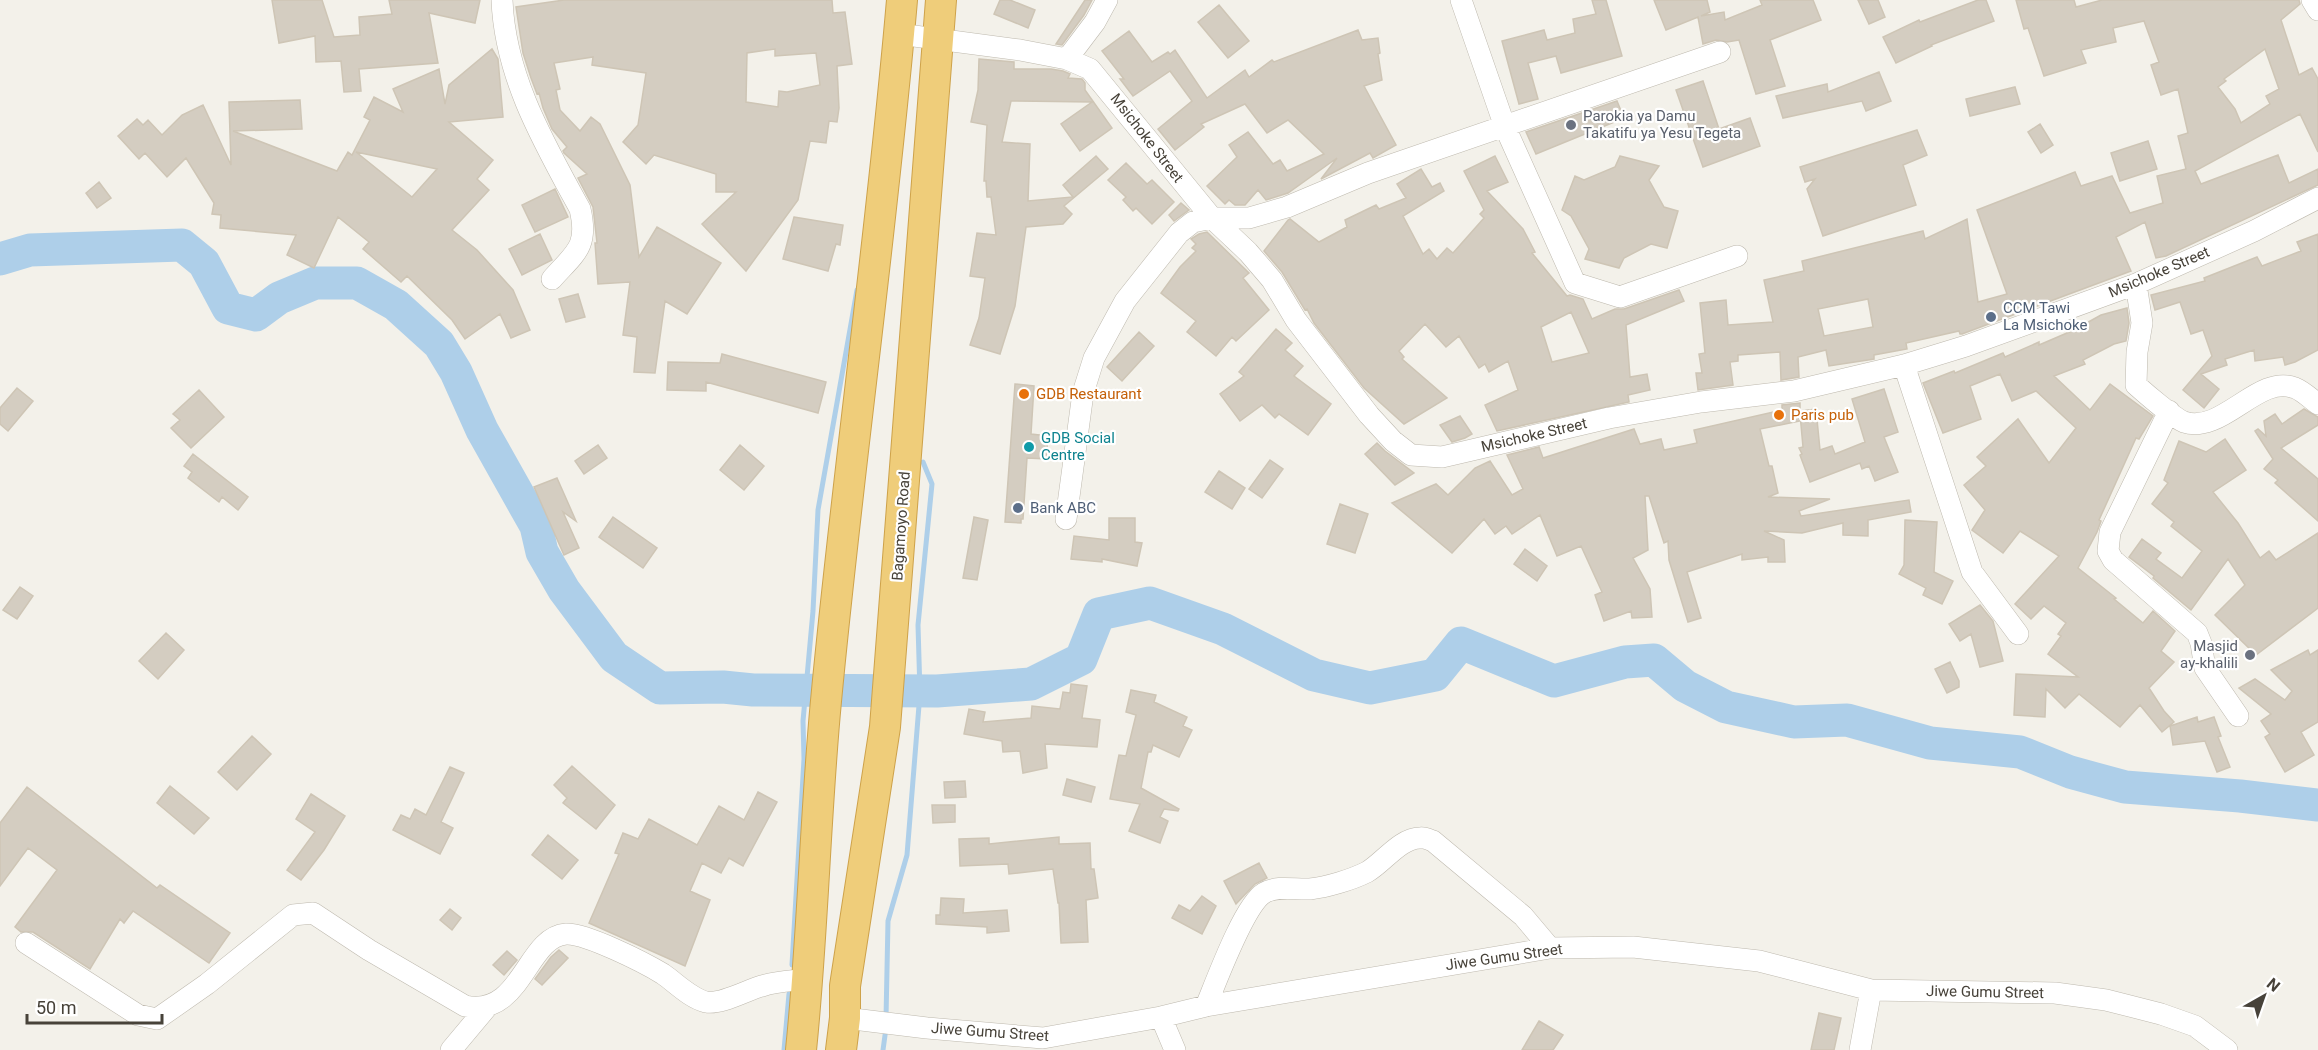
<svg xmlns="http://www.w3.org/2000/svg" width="2318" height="1050" font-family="Roboto,sans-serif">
<rect width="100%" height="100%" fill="#f3f1ea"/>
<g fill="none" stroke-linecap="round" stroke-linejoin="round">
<path stroke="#aecfe9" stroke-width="5" d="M792,965L804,759L803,721L813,611L818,510L857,290
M886,1018L888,921L907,855L920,693L918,625L932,484L923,462
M784,1050L789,994
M883,1050L886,1028"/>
<path stroke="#aecfe9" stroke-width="33" d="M0,259L30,250L182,245L204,263L228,308L256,315L279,298L315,283H357L396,305L439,344L456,372L482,430L536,526L542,552L564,590L614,657L660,688L723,687L753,690L937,691L1031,684L1081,659L1099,614L1150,603L1223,629L1314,675L1370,688L1435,675L1461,643L1554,681L1625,662L1654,660L1685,686L1726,707L1794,722L1847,720L1930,743L2020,752L2070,772L2125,787L2240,796L2318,805"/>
</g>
<path fill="#d4cdc1" stroke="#cec5b5" stroke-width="1.5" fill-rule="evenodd" d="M272,0H322L334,37L360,35L359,17L392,14L389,0H480L475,23L429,13L438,63L359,69L361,91L344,92L341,61L316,62L315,36L279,43Z
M564,0H832L833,13L845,12L852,64L837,66L839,108L837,122L829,121L826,143L810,141L798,200L746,271L702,224L736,192H716V174L654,155L646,164L623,142L638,125L646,73L592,65L593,57L554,63L560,89L556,90L560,110L580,131L591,117L600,124L630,185L639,257L657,227L721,263L687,314L665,301L655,373L634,372L637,337L623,335L630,282L598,284L595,243H597L593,207L578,178L587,174L564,153L563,151L567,147L552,129L543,108L539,93L537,94L531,78L523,53L516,7ZM775,49V56L816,53L820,85L787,92L779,91L778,107L746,102L747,53Z
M1000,0H1010L1035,10L1028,28L994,14Z
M1085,0H1092L1084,15L1062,45L1056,44Z
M1592,0H1606L1622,56L1561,73L1556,56L1528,63L1538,99L1519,104L1502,41L1544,30L1547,40L1575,33L1573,19L1596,14Z
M1654,0H1707L1710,12L1701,16L1724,12L1725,20L1762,5L1760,0H1813L1821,20L1770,40L1785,86L1756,94L1739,40L1727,42L1716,40L1703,44L1698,17L1666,30Z
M1858,0H1878L1885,17L1869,24Z
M1978,0H1986L1994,21L1931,45L1932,46L1896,63L1883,37L1919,20L1920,22Z
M2016,0H2074L2076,7L2102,0H2299L2300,4L2281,20L2299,75L2312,68L2318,79V152L2300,114L2195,171L2201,184L2278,155L2289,183L2318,169V185L2166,256L2156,258L2145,222L2116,237L2131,271L1962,334H1960L1959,331L1906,343L1907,349L1874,355V359L1829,366L1826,350L1798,357L1799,377L1781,380L1780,352L1738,355V361L1730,362L1733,385L1698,390L1696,373H1702L1699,354L1705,353L1700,303L1726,300L1728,325L1773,322L1764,280L1804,271L1802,261L1923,231L1925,239L1967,219L1978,302L2007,294L1977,210L2075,172L2081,186L2112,176L2130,213L2163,203L2157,176L2186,169L2178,136L2188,133L2178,89L2161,95L2151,65L2159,62L2144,21L2113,28L2116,42L2081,50L2086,63L2044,76L2028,28L2024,29ZM2265,49L2279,89L2266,96L2270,104L2241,123L2235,109L2218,87L2226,81L2224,79ZM1868,299L1873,327L1824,336L1818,309Z
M1219,5L1249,41L1228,58L1198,22Z
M1358,30L1362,40L1378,38L1380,53L1378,54L1382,80L1364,86L1396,145L1373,158L1370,153L1321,179L1337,158L1288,193L1266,200L1258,190L1245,205H1235L1229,200L1225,204L1207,186L1237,157L1229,145L1248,132L1273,164L1280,160L1287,171L1324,154L1288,120L1267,133L1245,104L1201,124L1204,127L1175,150L1158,129L1192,101L1170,71L1133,96L1120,79H1124L1102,51L1129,31L1152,62L1168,52L1170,54L1175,50L1207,98L1245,70L1249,77L1272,60L1274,62Z
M492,49L498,59L503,117L449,122L493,160L477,179L489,190L452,230L477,250L513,290L530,330L511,338L500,314L465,339L452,320L407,276L401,282L363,249L369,242L338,217L314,268L287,255L296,235L220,228L221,215L212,214L214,203L186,158L167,177L145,153L139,159L118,136L137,119L143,125L148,120L162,135L182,115L203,105L231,165L229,102L300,100L302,129L233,131L337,171L348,152L352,155L370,120L364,117L374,97L403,112L393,89L439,69L445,104L449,85ZM356,152L437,169L412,197Z
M979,59L1014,62V69H1051L1063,71L1070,74L1068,78L1082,79L1085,83V90L1112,128L1080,151L1061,124L1092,102L1011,101L1002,142L1030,144L1028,201L1073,197L1063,185L1096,156L1108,169L1064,206L1072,214L1063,224L1026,227L1015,306L1000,354L970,345L979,318L985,278L970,276L977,233L996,235L991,197H987L986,181H984L987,125L971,122L978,90Z
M1879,72L1891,101L1866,111L1862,101L1783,118L1776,96L1827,84L1828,92Z
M1703,81L1719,129L1750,118L1760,146L1703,167L1676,90Z
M2015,87L2020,104L1970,116L1966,99Z
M1617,101L1624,118L1536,154L1526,132Z
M2040,124L2053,145L2041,153L2028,132Z
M1917,130L1927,155L1903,165L1916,205L1823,236L1807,189L1815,179L1805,182L1800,167Z
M2148,141L2157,169L2120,181L2111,153Z
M1495,156L1508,182L1487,191L1523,229L1535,252L1532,253L1567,296L1570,295L1583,299L1592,319L1615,309H1624L1679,290L1684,301L1626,325L1630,377L1647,374L1650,390L1628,395L1629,402L1497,431L1485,405L1518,390L1508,361L1489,372L1485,364L1479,368L1459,336L1446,347L1425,324L1399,351L1404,357L1402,359L1447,398L1404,424L1364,388L1314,323L1307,309L1305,310L1282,272L1264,251L1288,220L1290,219L1319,242L1347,227L1345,220L1376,205L1379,209L1406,198L1397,184L1421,169L1432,187L1440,183L1444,191L1403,216L1423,254L1429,249L1437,259L1447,248L1453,253L1484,218L1480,214L1484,210L1464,171ZM1571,312L1589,353L1552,362L1541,327Z
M1620,156L1659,166L1649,180L1664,207L1678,211L1667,248L1651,244L1624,258L1619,268L1585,259L1589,249L1571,216L1562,210L1575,176L1584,180L1615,167Z
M1126,163L1147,184L1152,180L1174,202L1152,224L1136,208L1133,211L1123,200L1126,197L1108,180Z
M99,182L111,198L97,208L86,193Z
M555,189L568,217L535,232L522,205Z
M1181,203L1189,210L1174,221L1169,215Z
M794,217L843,225L840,245L836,244L828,271L783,259Z
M1207,232L1249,273L1243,278L1269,310L1236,341L1232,337L1216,356L1187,332L1196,321L1161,293L1180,267L1196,251L1192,248L1196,244L1191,239L1199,234Z
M540,234L552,260L522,275L509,249Z
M2318,234V350L2295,362L2285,365L2283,357L2255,361L2254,350L2225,359L2227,365L2201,374L2219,389L2204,408L2183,390L2212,356L2203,330L2191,334L2180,302L2155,310L2151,295L2205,281L2204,278L2257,257L2262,266L2301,251L2297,242Z
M578,294L585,317L566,322L559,299Z
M2127,308L2129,323L2126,341L2114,344L2083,360L2085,364L2054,376L2090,410L2110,384L2153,416L2139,439L2136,438L2099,520L2101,521L2097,532L2078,568L2116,598L2114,599L2143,623L2153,611L2175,631L2161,651L2174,662L2149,688L2164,711L2174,722L2162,732L2140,705L2120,727L2079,694L2065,708L2046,689L2045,717L2014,715L2016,674L2078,677L2048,654L2061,636L2058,634L2066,623L2044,606L2031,619L2015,604L2059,556L2020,531L2003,553L1972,530L1985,510L1964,485L1986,466L1977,457L2018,419L2049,463L2076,428L2036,391L2012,401L2000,374L1970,386L1981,419L1943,433L1923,383L1954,371L1955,373L2003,353L2005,357L2039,342V345L2074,330L2101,315Z
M1276,329L1292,343L1285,350L1303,366L1294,376L1331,404L1308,435L1279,414L1275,418L1262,405L1240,421L1220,394L1244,376L1239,372Z
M1139,332L1154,346L1122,381L1107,367Z
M722,354L826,382L818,413L706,382V391L667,390L668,362L720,363Z
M1015,384L1034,386L1031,434L1048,436L1046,459L1027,458L1023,519H1021V523L1005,522Z
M17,388L33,401L8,431L0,424V408Z
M1884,389L1898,432L1884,437L1898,472L1875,481L1869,466L1862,469L1860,463L1810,482L1800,455L1802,454L1799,448L1803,447L1800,414V421L1760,429L1769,466H1772L1778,493L1768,497L1830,499L1799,511L1801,516L1909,500L1911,512L1868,520V536L1843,535V523L1802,533L1764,531L1784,540L1785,562H1768V557L1742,560V554L1687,572L1701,618L1688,622L1669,560L1668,541L1664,543L1649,496H1645L1648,550L1633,558L1650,589L1652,617L1632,618L1631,611L1604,621L1595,595L1602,592L1581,546L1557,556L1540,515L1512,534L1506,526L1495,534L1484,519L1452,553L1392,503L1436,484L1448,495L1475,468L1490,461L1512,495L1523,489L1507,455L1539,447L1543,458L1634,429L1640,444L1661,439L1664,450L1697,443L1694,430L1782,410V405L1800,403V411L1816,409L1820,450L1832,446L1835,454L1865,442L1852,399Z
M199,390L224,417L191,448L171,428L180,420L173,414Z
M2304,409L2318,417V425L2281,448L2318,479V521L2275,483L2278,480L2264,469L2273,459L2255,431L2258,429L2266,436L2264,421L2275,414L2282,424Z
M1460,416L1472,434L1465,438L1452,442L1440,425Z
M2225,439L2246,470L2213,492L2238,523L2260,558L2269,551L2276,560L2318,533V608L2256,655L2215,615L2245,585L2228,559L2191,610L2153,578L2154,576L2129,557L2142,539L2161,553L2156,559L2182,578L2202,551L2171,526L2174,522L2152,504L2168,483L2164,480L2179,441L2206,452Z
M1377,443L1385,451L1414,473L1395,485L1365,454Z
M598,445L607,458L584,474L575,461Z
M740,445L764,466L744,490L720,470Z
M193,454L248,497L238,510L222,497L219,502L188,478L192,472L184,466Z
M1270,460L1283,469L1262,498L1249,489Z
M1219,471L1245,488L1232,509L1205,492Z
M557,478L576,521L563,512L579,548L564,555L534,487Z
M1340,504L1368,514L1355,553L1327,544Z
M613,517L657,548L643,568L599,537Z
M974,517L988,520L977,580L963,578Z
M1109,518H1135V542L1142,543L1137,566L1102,559V562L1071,559L1074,536L1109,540Z
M1905,520L1937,522L1934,572L1953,581L1942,604L1923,595L1926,588L1899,574L1904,565Z
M1525,549L1547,566L1537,581L1514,564Z
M20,587L33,596L17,619L3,610Z
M1980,605L1993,621L2003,661L1980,667L1971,634L1960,641L1949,624Z
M166,633L184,650L158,679L139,661Z
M2308,650L2310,655L2318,650V722L2301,732L2314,755L2285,772L2265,737L2270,734L2261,721L2271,714L2239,688L2255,679L2285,700L2292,691L2271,670Z
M1950,662L1959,681V687L1947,693L1935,669Z
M1071,684L1087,686L1082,718L1100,720L1097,747L1045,744L1047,768L1023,773L1020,751L1003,752L1002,741L964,734L969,709L985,712L983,722L1031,718L1032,706L1060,709L1063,692L1070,693Z
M1131,690L1156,695L1154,702L1187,717L1183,726L1192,730L1179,757L1153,745L1151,752H1148L1141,788L1179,809L1178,811L1164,809L1160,817L1168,821L1160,843L1129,831L1140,804L1110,799L1119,755L1126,756L1136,715L1126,712Z
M2197,717L2198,722L2214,717L2221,736L2218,737L2230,767L2217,772L2205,741L2173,745L2170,726Z
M252,736L271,754L237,790L218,772Z
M572,766L615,805L596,829L563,803L567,798L554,785Z
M450,767L464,773L441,822L453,828L440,854L393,830L401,815L410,819L415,809L426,815Z
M1067,779L1095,787L1091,802L1063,795Z
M965,781L966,797L945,798L944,782Z
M170,786L209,818L194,834L157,803Z
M27,787L157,888L160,885L230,933L209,963L133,911L124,923L120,919L90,969L33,932H21L15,927L57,870L28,848L0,886V823Z
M758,792L777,802L743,866L729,858L721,873L702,863L690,891L710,900L685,966L589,923L619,854L615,853L623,833L638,839L649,819L697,845L719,806L744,820Z
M311,794L345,816L324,850L301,880L287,870L315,832L296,819Z
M932,805H955V822L933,823Z
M548,835L578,860L562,879L532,855Z
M1059,837V844L1090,843L1091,869H1094L1098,898L1086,900L1088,942L1061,943L1059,903H1058L1053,869L1009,874L1008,864L960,866L959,839L989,838V844Z
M1259,863L1267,878L1255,884L1236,904L1224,881Z
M1202,896L1216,906L1202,934L1172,918L1179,905L1190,911Z
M941,898L964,899L963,913L1007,910L1009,931L987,933V927L936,924V915H940Z
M450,909L461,918L452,930L440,920Z
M559,950L568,958L542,985L535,979L551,957Z
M507,951L517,960L504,975L493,965Z
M1819,1013L1841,1018L1834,1050H1811Z
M1539,1021L1563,1035L1553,1050H1522Z"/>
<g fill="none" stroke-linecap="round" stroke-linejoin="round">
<g stroke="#beb9ae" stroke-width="22">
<path id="minor" d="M502,0C505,77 544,143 580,209C589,247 575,253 552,279
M1461,0L1505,127L1575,283L1620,297L1737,256
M2312,0L2318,10
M899,34L1020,50L1067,59L1090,69L1212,218L1248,252L1272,280L1296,320L1369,415L1393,441L1411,455L1442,457L1609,418L1701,402L1794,391L1904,365L1966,346L2136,284L2254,231L2318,198
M1067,59L1095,22L1107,0
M2136,284L2142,323L2137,352L2136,385C2145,393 2174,418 2184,422C2222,435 2259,373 2295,388C2303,391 2311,399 2318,404
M1904,365L1972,572L2018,634
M2169,411L2110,532L2108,551L2113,560L2197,633L2201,643L2205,668L2238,716
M1066,519L1083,393L1094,358L1125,301L1179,233L1193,222L1212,218H1249L1287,207L1368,173L1720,52
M26,943L138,1015L157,1019L207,984L293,915L313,913L369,950L465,1006C522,1018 526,937 566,934C586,933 645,963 663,974C676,983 690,998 706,1002C721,1005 747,990 762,986C777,981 793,981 808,979
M1206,1006C1216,982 1244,905 1264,893C1277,885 1296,890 1310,889C1327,887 1351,880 1367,872C1383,863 1400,838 1420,838C1424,837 1430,840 1433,841L1523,916L1550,948
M1161,1017L1175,1050
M845,1018L927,1028L1043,1038L1161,1017L1206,1006L1550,948L1633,947L1759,961L1871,990L2055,993L2106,1000L2161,1014L2195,1026L2227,1050
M451,1050L487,1007
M1860,1050L1871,990"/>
</g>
<g stroke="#cea24a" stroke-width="32">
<path id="highway" d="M801,1050C813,934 815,817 826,701C848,467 882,234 902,0
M841,1050L845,1018V986L885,727L941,0"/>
</g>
<use href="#minor" stroke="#fff" stroke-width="21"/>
<use href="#highway" stroke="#efcd7a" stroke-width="30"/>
</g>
<g fill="#6b7280" stroke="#fff" stroke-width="2">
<circle cx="1571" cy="125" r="6"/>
<circle cx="2250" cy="655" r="6"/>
</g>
<g fill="#5c6f8a" stroke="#fff" stroke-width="2">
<circle cx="1991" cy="317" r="6"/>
<circle cx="1018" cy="508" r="6"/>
</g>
<g fill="#e8710a" stroke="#fff" stroke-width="2">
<circle cx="1024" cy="394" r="6"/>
<circle cx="1779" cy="415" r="6"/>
</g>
<circle fill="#0f9aa8" stroke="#fff" stroke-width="2" cx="1029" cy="447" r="6"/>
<g text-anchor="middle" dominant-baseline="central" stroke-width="4.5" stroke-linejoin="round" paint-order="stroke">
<g font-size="15" fill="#5b616d" stroke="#fff" text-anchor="start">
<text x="1583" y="116">Parokia ya Damu<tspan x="1583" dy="17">Takatifu ya Yesu Tegeta</tspan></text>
<text x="2238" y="646" text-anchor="end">Masjid<tspan x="2238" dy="17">ay-khalili</tspan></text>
</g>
<g font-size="15" fill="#474239" stroke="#fff">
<text transform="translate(1147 138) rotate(52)">Msichoke Street</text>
<text transform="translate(2159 272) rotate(-23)">Msichoke Street</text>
<text transform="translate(1534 435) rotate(-13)">Msichoke Street</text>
<text transform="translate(901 526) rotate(-86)">Bagamoyo Road</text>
<text transform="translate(1504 957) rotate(-8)">Jiwe Gumu Street</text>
<text transform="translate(1985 992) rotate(1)">Jiwe Gumu Street</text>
<text transform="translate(990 1032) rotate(4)">Jiwe Gumu Street</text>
</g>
<g font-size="15" fill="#4e5e75" stroke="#fff" text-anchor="start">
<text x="2003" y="308">CCM Tawi<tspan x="2003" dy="17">La Msichoke</tspan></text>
<text x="1030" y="508">Bank ABC</text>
</g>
<g font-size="15" fill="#c56008" stroke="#fff" text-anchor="start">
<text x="1036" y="394">GDB Restaurant</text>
<text x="1791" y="415">Paris pub</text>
</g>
<g font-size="15" fill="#0d838f" stroke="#fff" text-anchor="start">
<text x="1041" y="438">GDB Social<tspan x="1041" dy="17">Centre</tspan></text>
</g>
</g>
<g transform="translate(2264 996) rotate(40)" stroke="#ffffff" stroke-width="4.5" paint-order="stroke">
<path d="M0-4.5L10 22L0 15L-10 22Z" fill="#474239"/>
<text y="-9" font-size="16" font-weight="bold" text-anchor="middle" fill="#474239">N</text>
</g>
<path d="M27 1014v9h135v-9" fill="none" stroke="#474239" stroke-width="3"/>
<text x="36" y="1014" font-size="18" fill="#474239" stroke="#ffffff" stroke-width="4.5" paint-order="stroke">50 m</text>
</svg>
